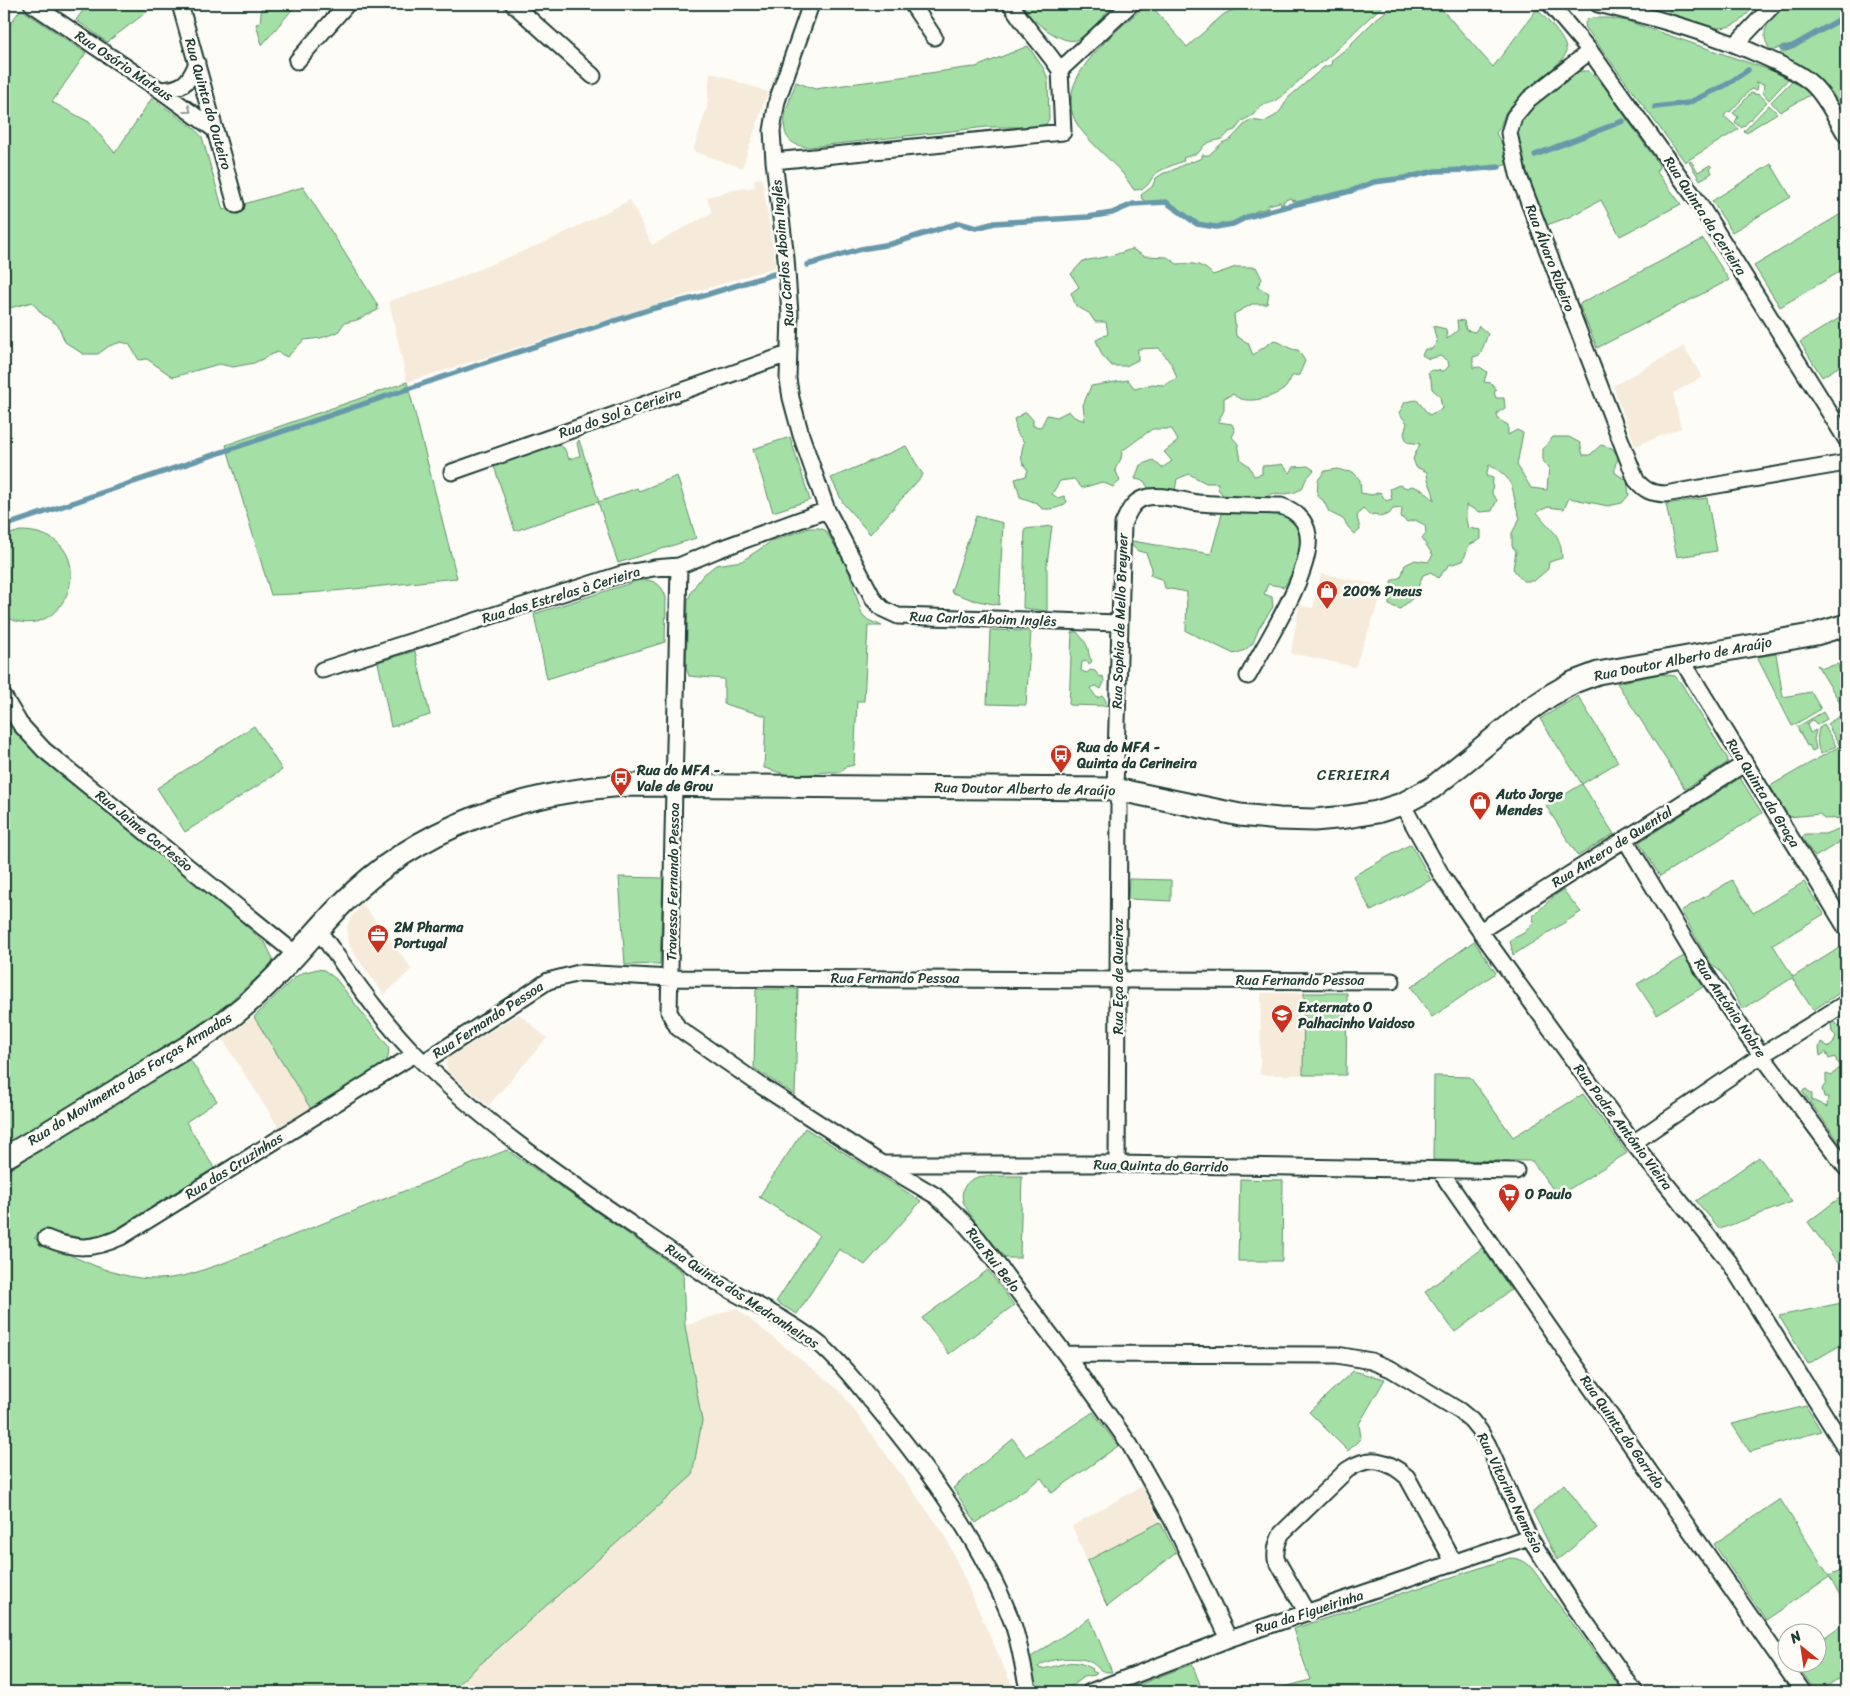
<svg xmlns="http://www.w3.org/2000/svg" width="1850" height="1696" font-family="Sriracha,sans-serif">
<rect width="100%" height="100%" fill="#fdfcf7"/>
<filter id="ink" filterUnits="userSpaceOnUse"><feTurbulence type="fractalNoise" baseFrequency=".02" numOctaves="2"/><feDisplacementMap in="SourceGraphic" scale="10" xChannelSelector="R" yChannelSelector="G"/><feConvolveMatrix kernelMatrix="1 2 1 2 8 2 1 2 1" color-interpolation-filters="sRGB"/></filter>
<g filter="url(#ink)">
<path fill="#f6ebda" d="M710,72L768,92L742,168L693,151L707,107Z
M762,178L776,267L407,382L389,301L451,281L550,240L630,200L652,245L712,213L707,197L733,190L755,187L754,179Z
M1684,346L1702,377L1673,393L1681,428L1635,446L1613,386Z
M1321,574L1385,586L1355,667L1291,653L1299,605L1313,608Z
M362,903L412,969L384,995L353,952L349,944L347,928L349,921Z
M1261,993H1304L1303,1075H1260Z
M519,1014L547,1038L488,1106L450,1074L447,1070L446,1061L449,1057Z
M254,1017L311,1109L279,1128L221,1037Z
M736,1308L840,1391L945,1535L1015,1692H449L692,1476L702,1421L685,1326Z
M1142,1486L1160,1522L1087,1561L1072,1526Z"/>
<path fill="#a4dfa5" stroke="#628e6c" d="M88,4H137L148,11L107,42L76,20Z
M262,4H297L262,45L256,24L260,23Z
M1018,4H1115C1106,13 1089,33 1079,39C1062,48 1028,16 1018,4Z
M1147,4H1150L1187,47L1224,14L1240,7L1238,4H1386C1364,20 1347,41 1326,59C1321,63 1315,66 1310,70C1297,82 1279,104 1261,105L1253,115L1242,121L1235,130L1229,132C1222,142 1216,139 1208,143C1203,145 1202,149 1199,152C1195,155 1188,156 1183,158L1184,161C1179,162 1163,169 1158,172C1148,179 1151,190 1134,190C1130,185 1127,179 1123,174C1109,158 1091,144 1079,127C1047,81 1118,31 1147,4Z
M1395,4H1437L1493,67L1537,9C1545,18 1568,40 1566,52C1565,55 1564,57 1563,59L1507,110C1502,118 1502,126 1496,133L1505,150L1508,164L1499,167L1465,170L1435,171L1405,178L1374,182L1351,191L1294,204L1295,200L1292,201L1291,198L1283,201L1284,205H1281L1280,202L1268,205V208L1256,211L1233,224L1216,227L1197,224L1166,202L1147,203L1142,199L1141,195L1152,187L1156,178L1164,173L1169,172L1191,161L1192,162L1202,158V155H1209L1222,143L1231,139L1244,125L1251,120L1264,122L1275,116L1281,110L1288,98L1324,67L1331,65L1332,60L1346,49L1375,20Z
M1671,4H1756C1750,11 1742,21 1733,25C1714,34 1687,20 1668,15Z
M1784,4H1846V15L1796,44L1782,46L1772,52C1756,32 1770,20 1784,4Z
M21,9L86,53L52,102L89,122L115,153L152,98L194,128L202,137L223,210L303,187L377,304L378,310L357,320L344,323L338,332L321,338L304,340L287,357L277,352L254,363L233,367L219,364L173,377L147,359L139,360L129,344L121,342L109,346L98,354H83L65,342L58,325L42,314L32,302L10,308L4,304V32Z
M1593,18H1608L1627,21L1767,69L1789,78L1769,100L1763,93L1764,84L1755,82L1758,84L1757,90L1751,89L1730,112L1728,111L1724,116L1739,129L1685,162L1586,28L1585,23L1588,19Z
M1846,18V117L1834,101L1776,55L1794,48Z
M1028,46L1044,69L1048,80L1049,119L1046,124L1037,127H987L809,147C769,145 788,105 796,82L815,89L965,68L976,67Z
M1581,71H1589L1602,83L1659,165V168L1656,171L1681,204L1620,236L1601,200L1569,217L1547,225L1519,150C1517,141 1517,131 1521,123C1530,102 1560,78 1581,71Z
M1793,80L1799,84L1810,95L1780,112L1771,102Z
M1751,93L1760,95L1767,102L1742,128L1735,122L1738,117L1733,113Z
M1769,105L1777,113L1753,128L1747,133L1744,131Z
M1691,161L1698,172L1710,165L1712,167L1710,169L1712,173L1700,180L1689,162Z
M1771,164L1791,197L1732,232L1712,201Z
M1846,211V268L1780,307L1754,266Z
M1703,239L1729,280L1597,348L1579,304Z
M1132,249L1144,256L1167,257L1177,264C1192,263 1202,263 1213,275L1236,267H1256L1262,279L1257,287L1269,293L1267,304H1252L1234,314L1236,336L1248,343L1253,355L1274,340C1283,343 1289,350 1298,350L1305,361L1299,375L1292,376C1290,380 1287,387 1283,390C1271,398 1244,406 1233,394L1224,398V410L1218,422L1232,424L1235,431L1232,437L1238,444L1241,460L1249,466L1254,476L1262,474V466L1277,465L1282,464L1290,473L1294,467L1308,466L1314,470L1306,479L1302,489C1299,490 1294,493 1291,493C1280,496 1275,489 1264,499L1225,498L1218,489V483H1206L1189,474L1177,479L1175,491L1149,489L1144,481L1135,479L1140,465L1153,460L1162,468L1172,461L1164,452L1178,441L1172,429H1152L1122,451L1121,459L1115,469L1120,481L1113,487L1102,482L1082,488L1074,479L1060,481L1052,494L1058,498L1064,496L1067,502C1059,509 1053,509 1042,509L1037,503L1020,497L1015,479L1026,476L1028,470C1019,462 1021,453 1024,442L1017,433L1014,419L1026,412L1033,420V426L1041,427L1047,415L1057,417L1069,411L1074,417L1085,421L1083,405L1091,386L1128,380L1135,389L1152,384L1164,385L1177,378L1172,365L1159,348L1138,349V360L1126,366H1112L1102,355L1096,340L1108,334L1106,322H1095L1089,313L1076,306L1071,293L1079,287L1071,274L1083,261L1111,256Z
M1846,314V362L1822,377L1800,342Z
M1457,320L1464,321L1466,330L1475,332L1479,326L1488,334L1480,355L1473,357V368L1480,367L1487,372L1484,382L1491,383L1497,390L1494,392L1496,398H1504L1505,408L1497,413L1498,419L1508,425V435L1517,430L1523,433L1517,465L1531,488L1547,490L1549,467L1543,461V449L1553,437H1569L1580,443L1583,455H1590L1601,445L1612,448L1619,457L1615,465V473L1627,480L1629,495L1622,503L1608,506L1569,498L1564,509L1548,507L1537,512C1551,532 1561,532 1562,558L1549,562L1548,569L1534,581H1523L1513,569L1516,551L1512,546V533L1520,518C1509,491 1520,481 1489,465L1486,476L1493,478L1492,494L1497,500L1492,511L1480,512L1466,505V520L1468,528L1481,530V539L1469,545L1463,561L1449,565L1438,578L1431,572L1423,575L1414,597L1400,609L1389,605V596L1392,592L1391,581L1401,577L1405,565L1415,560L1428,562L1433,555L1422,539L1426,533L1425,525L1415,520L1407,522L1401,517L1402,508L1393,509L1389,514L1380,517L1376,514L1369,515L1363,508L1357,516L1360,530L1355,534L1348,527L1343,519L1329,512L1323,500L1317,496L1318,480L1325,471L1338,469L1344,471L1353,472L1360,480L1361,493L1372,495L1380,492L1386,501L1392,499L1390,489L1399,485L1407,488L1412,486L1423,490L1434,500C1434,489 1427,483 1427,472L1416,467L1413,459L1420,444L1407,442L1404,434L1407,423L1399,413L1405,402L1417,400L1429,415L1442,409L1440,396L1432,389L1431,379L1428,373L1432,370L1444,371L1449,366L1448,361L1440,356L1429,359L1422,355L1425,349H1432L1437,342L1433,326L1446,329L1447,339L1458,330Z
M407,382L457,578C395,584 333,593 271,595L226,445Z
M790,437L810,500L773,512L753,449Z
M579,440L599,502L637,488L639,491L677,476L696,538L618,563L598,502L515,531L494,466L557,444L564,448L569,459L580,456L577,443Z
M906,446L923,475L870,534L843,503L831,478Z
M1707,498L1717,551L1677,557L1666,504Z
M1223,510C1240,511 1269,510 1285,516C1316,530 1296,567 1284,587L1268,584L1264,594L1272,597L1273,607L1259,628L1253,643L1245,650L1234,654L1186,631L1187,592L1165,588L1163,580L1150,575L1152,568L1146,553L1138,551L1132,546V541L1211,554Z
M976,516L1003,523L999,605L973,600L951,592Z
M1052,526L1047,564V611L1023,608L1025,529Z
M809,528H819L825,530L847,565L862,614L868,620L882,626H868L864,701H857L854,765L845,767L841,772C825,771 810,775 794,775C784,775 773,770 764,768L766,716L724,704V679L689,676L686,668L688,600L692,590L703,575L716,565L742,561L772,541Z
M20,531C108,531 69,652 4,616V536Z
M647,580C658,582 663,587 666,598L665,642L547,679L534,614L637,581Z
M990,630L1031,631L1026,705L987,704Z
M1072,632H1077C1081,637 1087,643 1088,649C1089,654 1089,657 1092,661L1089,665L1087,661L1082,662L1081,671L1087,673L1090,670L1095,671L1100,677L1103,676L1104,682L1101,689L1096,686L1090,688L1097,698L1103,696L1106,701V706L1069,705Z
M415,651L430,715L391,727L378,662Z
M1776,654L1783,697L1811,692L1821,709L1792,726L1757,657Z
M1838,664L1839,670L1846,674V818L1824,819L1820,814L1789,817L1770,786L1840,746L1827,724L1846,712L1817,665L1823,668Z
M1659,674L1675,676L1681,683L1728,759L1727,763L1685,789L1617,683Z
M1578,696L1618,762L1582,784L1614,834L1578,856L1546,806L1582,784L1540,719Z
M4,710L51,764L79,788L157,848L204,888L266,944L273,959L270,966L227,1004L188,1033L4,1146Z
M1823,712L1827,719L1817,725L1814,721L1811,720L1807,725L1810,733L1816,730L1814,739L1816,749L1812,751L1809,745L1807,746L1797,727Z
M1824,725L1836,746L1821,754C1816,745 1817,738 1819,728Z
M254,726L282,770L185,832L157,788Z
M1740,778L1762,813L1660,876L1639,842Z
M1846,826V833H1840L1843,840L1815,857L1802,838L1805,834H1825Z
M1411,844L1431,880L1371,911L1353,876Z
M619,877L663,878L660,964L625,965Z
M1129,879L1171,880V901L1128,899Z
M1732,880L1753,913L1804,882L1824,914L1773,945L1793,977L1844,945L1846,950V989L1813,1010L1792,978L1743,1009L1721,972L1711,964L1681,911Z
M1563,890L1581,912L1513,955L1510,940L1524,933L1534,922L1533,916C1544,906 1550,898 1563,890Z
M1474,941L1496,973L1432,1017L1411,987Z
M1684,956L1703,987L1657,1015L1637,984Z
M317,969L324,970L336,979L388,1046C390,1054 388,1060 382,1066L311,1109L254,1017L294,978L302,973Z
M756,989H798L795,1095L754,1068Z
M1304,993H1347L1346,1075H1303Z
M1834,1022L1837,1025L1840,1026L1843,1030L1846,1029V1151L1802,1091L1806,1089L1812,1094V1100L1827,1107L1828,1097H1824L1822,1089L1826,1083V1074L1832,1076L1837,1070L1843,1067L1837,1062L1835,1057L1829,1059L1826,1052L1820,1056L1819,1048L1821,1042L1829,1047L1833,1044L1836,1036L1832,1032L1831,1024Z
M189,1058L217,1101L186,1122L214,1168L108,1234L86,1239L54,1232H41L34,1238C78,1258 126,1287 177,1277C192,1275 207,1268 221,1264L507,1150L683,1272L685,1326L702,1421L692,1476L449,1692H4V1173Z
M1434,1076L1470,1077L1513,1137L1583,1094L1627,1153L1558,1196L1532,1161L1433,1160Z
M805,1128L921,1201L865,1265L839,1249L797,1314L776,1302L819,1235L759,1197Z
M1759,1157L1792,1202L1720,1229L1696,1201Z
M985,1176H1022L1020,1258H1005C996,1246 967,1214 963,1201C959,1186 971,1177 985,1176Z
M1240,1179L1283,1180L1282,1261H1238Z
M1846,1193V1255L1838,1263L1808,1222Z
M1482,1248L1511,1290L1455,1332L1425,1292Z
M988,1270L1014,1305L949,1354L922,1318Z
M1846,1302V1342L1808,1364L1779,1316Z
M1353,1371L1385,1379L1359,1424L1361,1438L1348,1451L1309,1412Z
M1806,1406L1821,1431L1750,1452L1732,1424Z
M1093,1412L1118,1446L1052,1493L1041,1478L976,1523L953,1488L1013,1439L1026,1457Z
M1564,1484L1597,1528L1557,1560L1533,1512Z
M1780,1499L1829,1576L1846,1569V1605L1829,1577L1766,1620L1714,1544Z
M1160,1522L1176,1553L1107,1606L1087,1561Z
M1510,1558C1522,1559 1527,1562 1534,1571L1623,1692H1266L1310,1680L1293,1629Z
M1090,1618L1112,1672C1097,1673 1099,1665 1088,1661C1077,1656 1046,1658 1038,1667L1041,1669C1064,1666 1070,1656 1093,1669L1091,1671L1097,1673L1095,1675L1083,1677L1064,1692H1041L1035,1683L1028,1659Z
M1846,1622V1673L1819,1692H1816L1796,1664H1818V1642Z
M1192,1664L1203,1692H1120Z"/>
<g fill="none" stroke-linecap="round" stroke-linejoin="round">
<path stroke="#6799aa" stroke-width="5.5" d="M1782,49L1793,46L1846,16
M1655,107L1688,103L1726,85L1748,70
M1535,155L1623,121
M807,265L861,249L891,244L959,223L976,228L995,223L1088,217L1112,213L1133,204L1166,202L1197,224L1216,227L1233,224L1247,217L1280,208L1351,191L1374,182L1405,178L1435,171L1465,170L1499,167
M4,526L493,360L651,309L699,297L774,274"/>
<g stroke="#1f3d34" stroke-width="19">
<path id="minor" d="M32,4L160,90L215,130
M180,4L236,205
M513,4L593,76
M811,4L777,101L772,131L774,161L786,258L790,314L788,379L791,398L801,435L827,510L874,600L883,609L898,616L1119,623
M912,4L934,37
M1011,4C1025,28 1045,47 1060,70
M1550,4L1590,51L1698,202L1846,439
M1598,4C1656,18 1715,34 1769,59C1784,66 1800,73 1812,84C1827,98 1836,119 1846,135
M1736,44L1774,4
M1590,51L1529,99L1514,117L1509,133L1518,174L1636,480C1645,491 1651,493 1665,494L1846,463
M297,61L347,4
M1060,70L1131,4
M160,90C181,89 189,84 197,63
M774,161L1063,132L1060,70
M452,472L788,354
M679,566L669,1012L678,1028L763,1087L882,1164L936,1196L960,1218L979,1240L1065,1354L1130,1445L1171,1518L1229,1639
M1680,657L1846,928
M322,670L622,574L654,568L679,566L717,550L827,510
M4,697L20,724L44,750L297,955
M1402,804L1442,876L1480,931L1633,1143L1730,1263L1846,1449
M1625,839L1697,960L1745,1033L1846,1168
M318,930C349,972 378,1016 414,1053C499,1140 605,1205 704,1274C742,1300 787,1317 823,1347C842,1364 857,1384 873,1403C927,1468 980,1540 1011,1619C1021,1643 1022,1668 1029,1692
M1480,931L1744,764
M424,1062L548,981L579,973L671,978L1392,981
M1633,1143L1762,1055L1846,1003
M884,1164H1117L1516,1171
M1117,1164L1119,804L1115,789L1123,524C1128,513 1132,502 1144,498C1159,493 1183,501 1198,503C1226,505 1253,505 1281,506C1294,510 1306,519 1308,535C1313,571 1265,644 1248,676
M1440,1171L1803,1692
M46,1238C74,1250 93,1250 121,1237L415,1054
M1065,1354L1337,1355L1371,1361L1391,1369L1460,1411L1471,1420L1480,1431L1488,1445L1529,1537L1572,1603L1635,1692
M1307,1613L1276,1559C1275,1549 1277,1542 1282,1533L1347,1470C1369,1455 1387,1459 1407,1477L1454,1563
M1090,1692L1229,1639L1529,1537"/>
</g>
<g stroke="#1f3d34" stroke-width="25">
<path id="secondary" d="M4,1158C53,1130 101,1100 149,1070C179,1052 210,1034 237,1012C277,980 307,940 342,904C416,827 527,790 631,785L1115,789L1240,815L1279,819L1314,820L1347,817L1377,812L1402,804L1432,788L1529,710L1551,695L1574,682L1598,673L1816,634L1846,625"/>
</g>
<use href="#minor" stroke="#fdfcf7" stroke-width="15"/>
<use href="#secondary" stroke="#fdfcf7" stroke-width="21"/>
</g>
<defs><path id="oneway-chevron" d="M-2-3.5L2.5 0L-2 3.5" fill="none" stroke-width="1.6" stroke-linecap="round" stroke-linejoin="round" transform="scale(1.25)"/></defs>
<use stroke="#8e9c96" href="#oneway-chevron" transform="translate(188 110) rotate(36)"/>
</g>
<defs>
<g id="shop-pin" transform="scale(1.125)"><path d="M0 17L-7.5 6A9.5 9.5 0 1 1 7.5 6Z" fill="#c8321e" stroke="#fdfcf7"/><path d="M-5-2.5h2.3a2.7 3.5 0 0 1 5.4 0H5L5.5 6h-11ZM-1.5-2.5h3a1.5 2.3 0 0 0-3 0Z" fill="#fff"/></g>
<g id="bus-pin" transform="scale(1.125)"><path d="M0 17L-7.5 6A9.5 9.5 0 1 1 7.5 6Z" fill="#c8321e" stroke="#fdfcf7"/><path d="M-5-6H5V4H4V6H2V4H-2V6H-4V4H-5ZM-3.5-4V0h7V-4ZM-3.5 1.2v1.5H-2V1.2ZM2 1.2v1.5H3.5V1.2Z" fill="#fff"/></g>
<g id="office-pin" transform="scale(1.125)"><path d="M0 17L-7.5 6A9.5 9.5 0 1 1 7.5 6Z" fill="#c8321e" stroke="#fdfcf7"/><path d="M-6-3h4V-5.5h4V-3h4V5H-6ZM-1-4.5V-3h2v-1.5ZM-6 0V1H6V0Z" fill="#fff"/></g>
<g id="school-pin" transform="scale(1.125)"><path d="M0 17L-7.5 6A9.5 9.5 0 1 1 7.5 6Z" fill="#c8321e" stroke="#fdfcf7"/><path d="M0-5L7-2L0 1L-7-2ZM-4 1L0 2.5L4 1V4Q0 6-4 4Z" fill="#fff"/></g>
<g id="supermarket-pin" transform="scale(1.125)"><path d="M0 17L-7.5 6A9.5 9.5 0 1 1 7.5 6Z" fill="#c8321e" stroke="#fdfcf7"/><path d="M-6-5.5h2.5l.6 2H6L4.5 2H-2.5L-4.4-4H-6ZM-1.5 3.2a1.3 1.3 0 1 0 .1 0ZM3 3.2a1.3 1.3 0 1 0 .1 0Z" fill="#fff"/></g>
</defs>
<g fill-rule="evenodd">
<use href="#shop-pin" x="1327" y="591"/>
<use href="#bus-pin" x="1061" y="755"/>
<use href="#bus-pin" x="621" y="778"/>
<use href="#shop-pin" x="1480" y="802"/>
<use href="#office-pin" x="378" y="935"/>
<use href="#school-pin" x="1282" y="1015"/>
<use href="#supermarket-pin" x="1509" y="1194"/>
</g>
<g text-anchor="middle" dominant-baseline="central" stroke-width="5" stroke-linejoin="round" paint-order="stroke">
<g font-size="14" fill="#1f3d34" stroke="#fdfcf7">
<text transform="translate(124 66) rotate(34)">Rua Osório Mateus</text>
<text transform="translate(208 104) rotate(74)">Rua Quinta do Outeiro</text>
<text transform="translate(1705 216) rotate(57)">Rua Quinta da Cerieira</text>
<text transform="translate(783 253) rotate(-95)">Rua Carlos Aboim Inglês</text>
<text transform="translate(1550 258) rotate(69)">Rua Álvaro Ribeiro</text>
<text transform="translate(620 413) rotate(-19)">Rua do Sol à Cerieira</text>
<text transform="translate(561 595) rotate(-17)">Rua das Estrelas à Cerieira</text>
<text transform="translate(983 619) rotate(2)">Rua Carlos Aboim Inglês</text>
<text transform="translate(1120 621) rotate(-88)">Rua Sophia de Mello Breyner</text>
<text transform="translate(1683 659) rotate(-11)">Rua Doutor Alberto de Araújo</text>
<text transform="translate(1025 789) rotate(1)">Rua Doutor Alberto de Araújo</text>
<text transform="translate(1763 793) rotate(58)">Rua Quinta da Graça</text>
<text transform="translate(144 831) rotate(39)">Rua Jaime Cortesão</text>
<text transform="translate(1612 847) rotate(-32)">Rua Antero de Quental</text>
<text transform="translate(673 882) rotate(-89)">Travessa Fernando Pessoa</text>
<text transform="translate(1118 976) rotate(-90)">Rua Eça de Queiroz</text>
<text x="895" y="978">Rua Fernando Pessoa</text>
<text x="1300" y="980">Rua Fernando Pessoa</text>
<text transform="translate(1730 1008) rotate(56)">Rua António Nobre</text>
<text transform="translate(488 1020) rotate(-33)">Rua Fernando Pessoa</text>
<text transform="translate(130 1079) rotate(-32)">Rua do Movimento das Forças Armadas</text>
<text transform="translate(1623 1127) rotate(53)">Rua Padre António Vieira</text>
<text transform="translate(234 1166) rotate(-32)">Rua das Cruzinhas</text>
<text transform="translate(1161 1166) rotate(1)">Rua Quinta do Garrido</text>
<text transform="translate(993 1260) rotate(52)">Rua Rui Belo</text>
<text transform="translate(742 1296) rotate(33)">Rua Quinta dos Medronheiros</text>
<text transform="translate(1622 1432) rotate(55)">Rua Quinta do Garrido</text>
<text transform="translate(1510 1493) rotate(64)">Rua Vitorino Nemésio</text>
<text transform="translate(1309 1612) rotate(-18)">Rua da Figueirinha</text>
</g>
<g font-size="14" font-weight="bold" fill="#1f3d34" stroke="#fdfcf7" text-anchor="start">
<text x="1343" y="591">200% Pneus</text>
<text x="1077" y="747">Rua do MFA -<tspan x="1077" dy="16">Quinta da Cerineira</tspan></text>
<text x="637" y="770">Rua do MFA -<tspan x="637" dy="16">Vale de Grou</tspan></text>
<text x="1496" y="794">Auto Jorge<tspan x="1496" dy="16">Mendes</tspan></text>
<text x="394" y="927">2M Pharma<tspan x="394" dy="16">Portugal</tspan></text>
<text x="1298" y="1007">Externato O<tspan x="1298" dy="16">Palhacinho Vaidoso</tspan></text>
<text x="1525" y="1194">O Paulo</text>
</g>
<g font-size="15" letter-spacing="1" fill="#1f3d34" stroke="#fdfcf7">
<text x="1354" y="775">CERIEIRA</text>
</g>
</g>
<rect width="1850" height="1696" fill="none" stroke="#fdfcf7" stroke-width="20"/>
<rect x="10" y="10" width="1830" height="1676" fill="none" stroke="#1f3d34" stroke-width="2" filter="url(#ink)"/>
<g transform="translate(1802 1648) rotate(330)"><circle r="24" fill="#fdfcf7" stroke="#a4b0a9"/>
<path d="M0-4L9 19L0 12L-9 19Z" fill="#c8321e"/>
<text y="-8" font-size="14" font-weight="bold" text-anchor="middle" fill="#1f3d34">N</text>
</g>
</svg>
